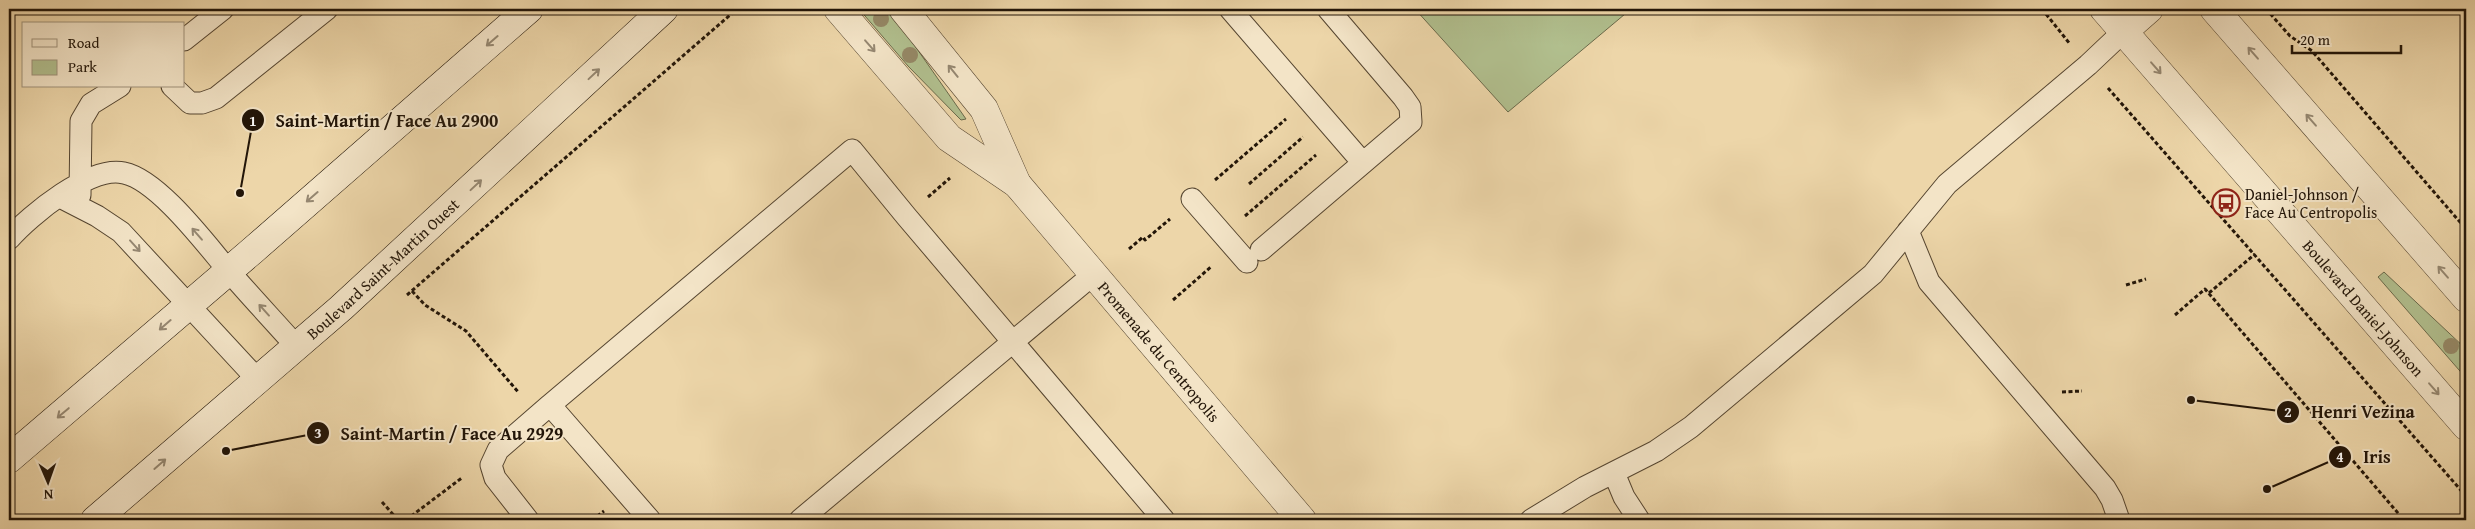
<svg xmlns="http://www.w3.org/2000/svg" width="2475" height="529" font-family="'Gentium Book Plus',serif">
<rect width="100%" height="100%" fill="#edd6a9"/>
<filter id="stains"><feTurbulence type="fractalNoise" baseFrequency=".004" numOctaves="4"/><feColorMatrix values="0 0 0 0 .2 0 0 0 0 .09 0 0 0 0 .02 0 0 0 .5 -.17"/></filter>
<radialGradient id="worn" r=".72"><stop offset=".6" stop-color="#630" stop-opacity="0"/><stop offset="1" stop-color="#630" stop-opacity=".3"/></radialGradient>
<path fill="#b1bf8e" stroke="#6a6a4b" d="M859,9H885L908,36L966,119L961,120L958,117L908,66Z
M1415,9H1631L1508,112Z
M2384,272L2466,349V378L2378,277Z"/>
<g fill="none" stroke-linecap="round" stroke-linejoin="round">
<g stroke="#554530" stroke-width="23">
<path id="service" d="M1230,9L1363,163
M184,40L223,9
M172,86L190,103H202L216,98L327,9
M80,195L81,121L91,104L120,86
M60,197L97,216L121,232L258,380
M1192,199L1247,262
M1908,231L1929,282L2105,488L2112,500L2119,520
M9,239C30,215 91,165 124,173C158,180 205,243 228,270C250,296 274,321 296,346
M1261,250L1411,122L1410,107L1403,97L1328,9
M550,405L852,150L906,216L1164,520
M1614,473L1624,497L1639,520
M528,520L495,478L491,465L498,450L550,405L650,520
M800,520L1095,273
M1531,520L1585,487L1656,451L1691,427L1873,274L1947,184L2088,65L2124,31"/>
</g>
<g stroke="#554530" stroke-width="29">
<g id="minor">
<path id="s1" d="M838,9L949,138L1017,184L1302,520"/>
<path d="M903,9L984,109L1017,184"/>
<path d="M2124,31L2149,9"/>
</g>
</g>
<g stroke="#554530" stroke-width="29">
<g id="tertiary">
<path id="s2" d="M2104,9L2466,426"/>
<path d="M2214,9L2466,298"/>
</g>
</g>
<g stroke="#221508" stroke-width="29">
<g id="secondary">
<path d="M9,459L252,251L529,9"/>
<path id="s3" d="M95,520L341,308L664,9"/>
</g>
</g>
<path stroke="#221508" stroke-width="3" stroke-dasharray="4 2.5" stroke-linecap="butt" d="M2042,9L2070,44
M2266,9L2290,36L2312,51L2466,229
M2108,88L2466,496
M1215,180L1286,119
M1249,184L1303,137
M928,197L950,178
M1245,216L1316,155
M1129,249L1143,237L1145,240L1170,219
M2126,285L2146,279
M412,291L425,305L466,331L519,393
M2209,293L2255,254
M407,295L737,9
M1173,300L1212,266
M2175,315L2205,289L2404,520
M2062,392L2082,391
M382,502L398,520
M406,520L463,477
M592,520L604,511
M2147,520L2179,516"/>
<use href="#service" stroke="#f3e4c7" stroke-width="21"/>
<use href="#minor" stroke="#f3e4c7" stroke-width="28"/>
<use href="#tertiary" stroke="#f3e4c7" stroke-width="28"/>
<use href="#secondary" stroke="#f3e4c7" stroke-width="28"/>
</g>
<g fill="#958866">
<circle cx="881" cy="19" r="8"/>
<circle cx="910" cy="55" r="8"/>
<circle cx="2451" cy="346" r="8"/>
</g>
<defs><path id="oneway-shaft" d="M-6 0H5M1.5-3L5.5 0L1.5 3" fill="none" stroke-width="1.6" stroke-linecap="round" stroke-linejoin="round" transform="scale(1.25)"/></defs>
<g stroke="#958771">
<use href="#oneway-shaft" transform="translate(492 41) rotate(139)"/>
<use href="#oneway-shaft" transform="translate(870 46) rotate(49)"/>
<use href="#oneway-shaft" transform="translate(2253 53) rotate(-131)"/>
<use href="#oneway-shaft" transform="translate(2156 68) rotate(49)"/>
<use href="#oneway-shaft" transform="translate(953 71) rotate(-129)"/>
<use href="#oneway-shaft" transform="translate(594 74) rotate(-43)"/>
<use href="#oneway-shaft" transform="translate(2311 120) rotate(-131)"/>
<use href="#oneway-shaft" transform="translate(476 185) rotate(-43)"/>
<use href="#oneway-shaft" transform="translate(312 197) rotate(139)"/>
<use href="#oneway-shaft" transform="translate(197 234) rotate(-131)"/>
<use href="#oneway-shaft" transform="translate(135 246) rotate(48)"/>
<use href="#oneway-shaft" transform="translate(2443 272) rotate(-131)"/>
<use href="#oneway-shaft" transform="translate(264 310) rotate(-132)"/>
<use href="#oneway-shaft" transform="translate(165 325) rotate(139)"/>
<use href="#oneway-shaft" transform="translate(2434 389) rotate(49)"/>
<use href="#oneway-shaft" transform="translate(63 413) rotate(140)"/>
<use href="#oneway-shaft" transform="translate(160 464) rotate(-41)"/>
</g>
<defs>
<g id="bus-ring" transform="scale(1.4375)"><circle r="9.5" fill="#f3e4c7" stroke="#8f2418" stroke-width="1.5"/><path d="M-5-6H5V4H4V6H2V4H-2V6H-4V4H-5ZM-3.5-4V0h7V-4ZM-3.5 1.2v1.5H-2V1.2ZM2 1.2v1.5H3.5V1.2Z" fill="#8f2418"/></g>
</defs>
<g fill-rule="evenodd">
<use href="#bus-ring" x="2226" y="203"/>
</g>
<g text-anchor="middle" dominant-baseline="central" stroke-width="4" stroke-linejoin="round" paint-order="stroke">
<g font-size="16" fill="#221508" stroke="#f3e4c7" text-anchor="start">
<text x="2245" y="194">Daniel-Johnson /<tspan x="2245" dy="18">Face Au Centropolis</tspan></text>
</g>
<g font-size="16" fill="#221508" stroke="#f3e4c7">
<text stroke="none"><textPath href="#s3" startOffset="382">Boulevard Saint-Martin Ouest</textPath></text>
<text stroke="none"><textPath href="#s2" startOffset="396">Boulevard Daniel-Johnson</textPath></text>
<text stroke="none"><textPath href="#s1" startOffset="472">Promenade du Centropolis</textPath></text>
</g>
</g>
<path fill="none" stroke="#221508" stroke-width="2" d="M240 193L253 120M2191 400L2288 412M226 451L318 433M2267 489L2340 457"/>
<g fill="#221508" stroke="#f3e4c7" stroke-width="2">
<circle cx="240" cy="193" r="5"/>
<circle cx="2191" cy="400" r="5"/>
<circle cx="226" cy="451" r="5"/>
<circle cx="2267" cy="489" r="5"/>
<circle cx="253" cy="120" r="12"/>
<circle cx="2288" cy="412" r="12"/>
<circle cx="318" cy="433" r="12"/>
<circle cx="2340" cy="457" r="12"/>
</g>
<g font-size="15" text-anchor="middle" font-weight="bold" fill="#fff">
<text x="253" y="126">1</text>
<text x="2288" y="417">2</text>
<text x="318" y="438">3</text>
<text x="2340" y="462">4</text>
</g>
<g font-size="18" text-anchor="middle" font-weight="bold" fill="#221508" stroke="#f3e4c7" stroke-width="4" stroke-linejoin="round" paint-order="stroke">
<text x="387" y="127">Saint-Martin / Face Au 2900</text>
<text x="2363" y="418">Henri Vezina</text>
<text x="452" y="440">Saint-Martin / Face Au 2929</text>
<text x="2377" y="463">Iris</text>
</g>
<rect width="2475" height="529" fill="none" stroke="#edd6a9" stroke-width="30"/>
<rect x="10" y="10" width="2455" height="509" fill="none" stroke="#221508" stroke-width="2.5"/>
<rect x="15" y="15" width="2445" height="499" fill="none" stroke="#221508"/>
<rect x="22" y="22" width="162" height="65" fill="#f3e4c7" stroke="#9f917b"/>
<rect x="32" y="39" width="25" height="8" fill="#f3e4c7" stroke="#9f917b"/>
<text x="68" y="48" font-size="15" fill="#221508">Road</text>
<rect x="32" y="60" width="25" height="15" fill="#b1bf8e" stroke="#9f917b"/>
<text x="68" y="72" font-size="15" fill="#221508">Park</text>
<g transform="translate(48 482) rotate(178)" stroke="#f3e4c7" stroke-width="4" paint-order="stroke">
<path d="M0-4L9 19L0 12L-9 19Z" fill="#221508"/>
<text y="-8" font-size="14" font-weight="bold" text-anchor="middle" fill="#221508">N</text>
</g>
<path d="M2292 45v8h109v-8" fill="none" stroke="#221508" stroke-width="2.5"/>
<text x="2300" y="45" font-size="15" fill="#221508" stroke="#f3e4c7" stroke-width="4" paint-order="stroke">20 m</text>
<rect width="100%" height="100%" filter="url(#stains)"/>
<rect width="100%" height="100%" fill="url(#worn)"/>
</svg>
